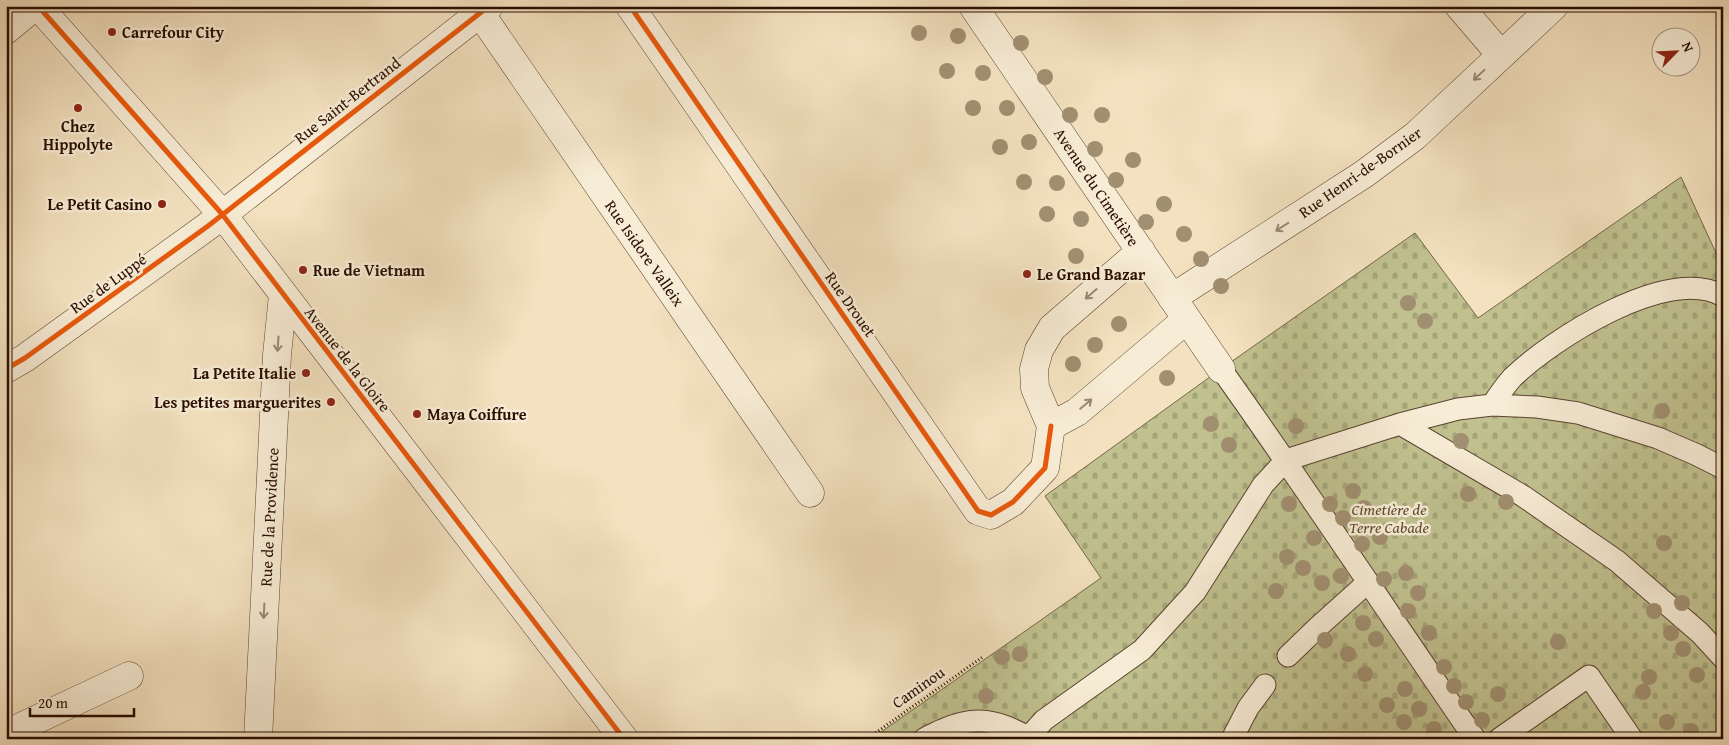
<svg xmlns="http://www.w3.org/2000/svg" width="1729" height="745" font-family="'Gentium Book Plus',serif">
<defs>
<pattern id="cemetery-stones" width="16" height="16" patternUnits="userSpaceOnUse" patternTransform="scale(1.25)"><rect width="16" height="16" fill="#c0c18f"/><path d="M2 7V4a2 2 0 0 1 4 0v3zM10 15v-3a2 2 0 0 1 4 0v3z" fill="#a5a57a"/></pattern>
</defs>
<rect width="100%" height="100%" fill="#f3e1bf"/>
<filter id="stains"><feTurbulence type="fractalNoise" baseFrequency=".004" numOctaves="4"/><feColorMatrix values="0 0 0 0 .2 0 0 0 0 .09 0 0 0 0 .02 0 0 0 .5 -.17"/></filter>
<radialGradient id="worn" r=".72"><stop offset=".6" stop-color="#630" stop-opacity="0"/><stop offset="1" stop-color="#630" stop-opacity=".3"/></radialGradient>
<path fill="url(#cemetery-stones)" stroke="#746748" d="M1681,177L1723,268V739H871L1101,578L1045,496L1221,369L1415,233L1478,318Z"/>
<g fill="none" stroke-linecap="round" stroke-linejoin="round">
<g stroke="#5c4230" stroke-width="23">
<path id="service" d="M1221,369C1308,491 1390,616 1475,739
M1492,405C1498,396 1505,386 1512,378C1551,340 1668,264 1723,296
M1400,424L1523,496L1617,561L1700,633L1723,658
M1288,656L1318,627L1367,583
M924,739C930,735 936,733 942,730C976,715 997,720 1028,737
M1027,739L1044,720L1142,650L1195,592L1263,485L1286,460L1400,424L1458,409L1492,405L1537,407L1578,413L1658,438L1695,454L1723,468
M1232,739L1248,708L1265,685
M1499,739L1589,676L1632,739"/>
</g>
<g stroke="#5c4230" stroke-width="29">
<path id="minor" d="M630,6L978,511L991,515L1013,502L1045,468L1051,426
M973,6L1221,369
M1459,6L1501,55
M480,13L810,493
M6,30L35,6
M1141,251L1052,328L1039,350L1034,369L1035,388L1051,426L1077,412L1187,319
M1172,298L1364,174L1415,136L1554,6
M6,369L25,358L208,226L489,6
M6,734L129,676
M258,739L277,355L283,295"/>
</g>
<g stroke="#5c4230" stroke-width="29">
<path id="tertiary" d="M38,6L222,214L624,739"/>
</g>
<path stroke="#290d00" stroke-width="3" stroke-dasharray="1 2.5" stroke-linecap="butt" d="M867,739L984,656
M1722,739L1723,737"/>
<use href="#service" stroke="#f7ecd5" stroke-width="21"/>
<use href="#minor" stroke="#f7ecd5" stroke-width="28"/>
<use href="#tertiary" stroke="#f7ecd5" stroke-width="28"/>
<g stroke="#f7ecd5" stroke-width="8">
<path id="cycleway" d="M38,6L222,214L624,739
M630,6L978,511L991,515L1013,502L1045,468L1051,426
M6,369L25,358L208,226L489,6"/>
</g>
<use href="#cycleway" stroke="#e8590c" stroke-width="5"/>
</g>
<g fill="#a18f71">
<circle cx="919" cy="33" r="8"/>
<circle cx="958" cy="36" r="8"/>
<circle cx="1021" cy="43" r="8"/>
<circle cx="947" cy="71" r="8"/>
<circle cx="983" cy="73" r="8"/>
<circle cx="1045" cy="77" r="8"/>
<circle cx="973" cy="108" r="8"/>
<circle cx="1007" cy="108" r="8"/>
<circle cx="1070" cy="115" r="8"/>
<circle cx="1102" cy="115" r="8"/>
<circle cx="1029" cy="142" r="8"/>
<circle cx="1000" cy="147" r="8"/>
<circle cx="1095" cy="149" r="8"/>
<circle cx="1133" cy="160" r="8"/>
<circle cx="1116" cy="180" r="8"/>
<circle cx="1024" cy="182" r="8"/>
<circle cx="1057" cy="183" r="8"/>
<circle cx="1164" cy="204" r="8"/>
<circle cx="1047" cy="214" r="8"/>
<circle cx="1081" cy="219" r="8"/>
<circle cx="1146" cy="222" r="8"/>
<circle cx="1184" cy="234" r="8"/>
<circle cx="1076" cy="256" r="8"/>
<circle cx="1201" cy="259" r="8"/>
<circle cx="1221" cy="286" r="8"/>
<circle cx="1408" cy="303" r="8"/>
<circle cx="1425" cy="321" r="8"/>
<circle cx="1119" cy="324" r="8"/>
<circle cx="1095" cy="345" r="8"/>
<circle cx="1073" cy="364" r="8"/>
<circle cx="1167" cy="378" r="8"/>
<circle cx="1662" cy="411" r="8"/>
<circle cx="1211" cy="424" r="8"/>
<circle cx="1296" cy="426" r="8"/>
<circle cx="1461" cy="441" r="8"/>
<circle cx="1229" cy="445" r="8"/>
<circle cx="1353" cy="491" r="8"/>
<circle cx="1468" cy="494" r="8"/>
<circle cx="1506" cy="502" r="8"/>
<circle cx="1289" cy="504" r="8"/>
<circle cx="1330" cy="504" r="8"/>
<circle cx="1364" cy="508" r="8"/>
<circle cx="1343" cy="518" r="8"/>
<circle cx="1380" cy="537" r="8"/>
<circle cx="1314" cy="538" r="8"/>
<circle cx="1664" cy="543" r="8"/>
<circle cx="1362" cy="544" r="8"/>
<circle cx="1287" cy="557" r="8"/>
<circle cx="1303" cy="568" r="8"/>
<circle cx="1406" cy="573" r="8"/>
<circle cx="1341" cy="576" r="8"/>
<circle cx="1384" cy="579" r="8"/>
<circle cx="1322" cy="583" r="8"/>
<circle cx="1276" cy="591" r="8"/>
<circle cx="1418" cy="593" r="8"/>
<circle cx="1682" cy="603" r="8"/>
<circle cx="1408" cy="611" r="8"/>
<circle cx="1654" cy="611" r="8"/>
<circle cx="1363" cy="623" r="8"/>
<circle cx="1429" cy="633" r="8"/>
<circle cx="1671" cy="633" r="8"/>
<circle cx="1376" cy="639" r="8"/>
<circle cx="1325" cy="640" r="8"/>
<circle cx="1558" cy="642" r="8"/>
<circle cx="1683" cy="649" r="8"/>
<circle cx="1020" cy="654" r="8"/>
<circle cx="1348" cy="654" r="8"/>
<circle cx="1002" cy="657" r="8"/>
<circle cx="1444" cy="667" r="8"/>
<circle cx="1365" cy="674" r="8"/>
<circle cx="1697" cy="675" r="8"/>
<circle cx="1649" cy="677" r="8"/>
<circle cx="1454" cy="686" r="8"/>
<circle cx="1405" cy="689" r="8"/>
<circle cx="1643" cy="692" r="8"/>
<circle cx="1498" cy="694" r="8"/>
<circle cx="986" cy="696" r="8"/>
<circle cx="1466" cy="702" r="8"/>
<circle cx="1387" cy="705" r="8"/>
<circle cx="1419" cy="709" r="8"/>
<circle cx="1482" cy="720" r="8"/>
<circle cx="1404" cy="722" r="8"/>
<circle cx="1667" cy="722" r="8"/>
<circle cx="1434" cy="729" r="8"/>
<circle cx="1691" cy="731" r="8"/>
</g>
<defs><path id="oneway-shaft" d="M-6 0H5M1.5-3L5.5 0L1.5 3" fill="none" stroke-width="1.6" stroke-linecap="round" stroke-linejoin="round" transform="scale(1.25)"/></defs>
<g stroke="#9a8875">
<use href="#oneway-shaft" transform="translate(1479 75) rotate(137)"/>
<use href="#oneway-shaft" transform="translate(1282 227) rotate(147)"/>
<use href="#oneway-shaft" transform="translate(1091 294) rotate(139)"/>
<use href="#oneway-shaft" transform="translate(278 344) rotate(94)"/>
<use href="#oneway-shaft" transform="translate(1086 404) rotate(-40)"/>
<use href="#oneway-shaft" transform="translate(264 611) rotate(93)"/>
</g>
<g fill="#8f2418" stroke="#f7ecd5" stroke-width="2">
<circle cx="112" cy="32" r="5"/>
<circle cx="78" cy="108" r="5"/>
<circle cx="162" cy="204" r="5"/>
<circle cx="303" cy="270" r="5"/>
<circle cx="1027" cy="274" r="5"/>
<circle cx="306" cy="373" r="5"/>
<circle cx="331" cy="402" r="5"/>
<circle cx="417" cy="414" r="5"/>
</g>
<g text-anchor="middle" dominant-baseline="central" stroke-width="5" stroke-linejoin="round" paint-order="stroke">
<g font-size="16" font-weight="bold" fill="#290d00" stroke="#f7ecd5" text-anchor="start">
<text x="122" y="32">Carrefour City</text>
<text x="78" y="126" text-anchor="middle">Chez<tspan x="78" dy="18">Hippolyte</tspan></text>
<text x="152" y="204" text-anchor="end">Le Petit Casino</text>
<text x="313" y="270">Rue de Vietnam</text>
<text x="1037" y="274">Le Grand Bazar</text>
<text x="296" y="373" text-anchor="end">La Petite Italie</text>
<text x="321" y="402" text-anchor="end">Les petites marguerites</text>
<text x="427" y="414">Maya Coiffure</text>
</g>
<g font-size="16" fill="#290d00" stroke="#f7ecd5">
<text transform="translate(347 100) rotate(-38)">Rue Saint-Bertrand</text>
<text transform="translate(1360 172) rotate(-35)">Rue Henri-de-Bornier</text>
<text transform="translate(1097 187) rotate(56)">Avenue du Cimetière</text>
<text transform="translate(645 253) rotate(55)">Rue Isidore Valleix</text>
<text transform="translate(108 283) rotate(-36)">Rue de Luppé</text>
<text transform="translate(851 304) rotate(55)">Rue Drouet</text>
<text transform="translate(348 359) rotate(52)">Avenue de la Gloire</text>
<text transform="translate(269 517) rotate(-87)">Rue de la Providence</text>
<text transform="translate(918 687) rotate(-35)">Caminou</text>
</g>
<g font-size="16" font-style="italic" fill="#5e4c32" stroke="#f7ecd5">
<text x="1389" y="509">Cimetière de<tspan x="1389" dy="18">Terre Cabade</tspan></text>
</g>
</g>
<rect width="1729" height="745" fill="none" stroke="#f3e1bf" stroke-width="25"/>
<rect x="8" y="8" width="1714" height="730" fill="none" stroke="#290d00" stroke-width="2.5"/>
<rect x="12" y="12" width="1704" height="720" fill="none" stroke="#290d00"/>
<g transform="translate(1676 52) rotate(66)"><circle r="24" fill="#f7ecd5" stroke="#a59380"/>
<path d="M0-4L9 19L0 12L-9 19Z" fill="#8f2418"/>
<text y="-8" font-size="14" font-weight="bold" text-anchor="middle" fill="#290d00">N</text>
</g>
<path d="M30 708v8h104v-8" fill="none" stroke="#290d00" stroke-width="2.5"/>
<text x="38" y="708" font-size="15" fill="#290d00" stroke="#f7ecd5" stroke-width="4" paint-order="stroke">20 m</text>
<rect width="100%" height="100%" filter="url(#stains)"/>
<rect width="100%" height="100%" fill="url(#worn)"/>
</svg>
